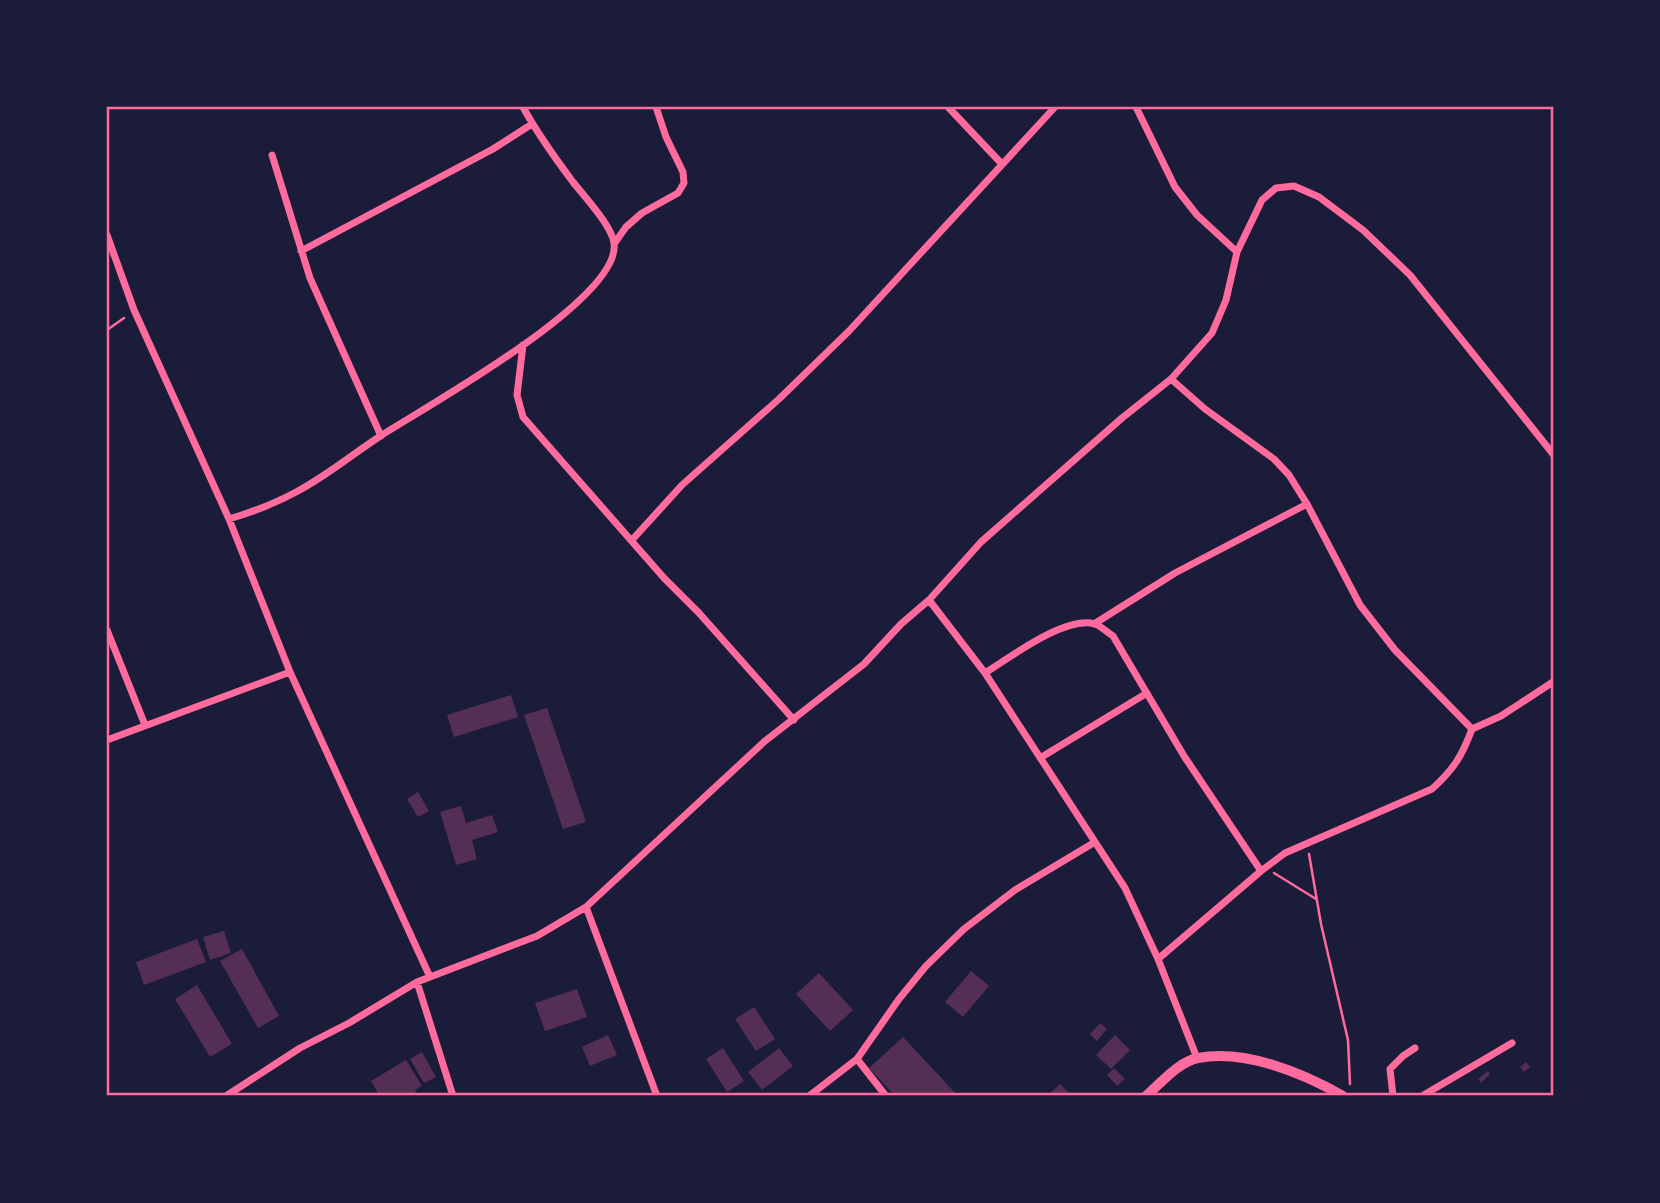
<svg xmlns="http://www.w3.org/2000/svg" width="1660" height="1203" font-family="'DejaVu Sans',sans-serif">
<rect width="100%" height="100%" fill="#1b1b3a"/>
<path fill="#542f53" d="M511,695L518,717L454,737L447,715Z
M547,708L586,822L563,829L524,715Z
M418,792L429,811L418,817L407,799Z
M461,806L466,823L492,815L498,832L472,840L477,859L456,865L440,812Z
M224,931L231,953L210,960L203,937Z
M197,939L206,962L144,985L136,962Z
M242,949L279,1016L258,1028L220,961Z
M971,971L989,986L963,1017L945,1002Z
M819,973L853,1010L830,1031L796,994Z
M197,985L232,1044L210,1057L175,999Z
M577,989L587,1017L545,1031L535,1003Z
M754,1007L775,1039L756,1051L735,1019Z
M1100,1023L1107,1029L1097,1041L1090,1034Z
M608,1035L617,1055L590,1066L582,1047Z
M1115,1035L1130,1050L1111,1069L1096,1055Z
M903,1037L958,1096H895L869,1068Z
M723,1048L744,1081L727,1092L706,1059Z
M779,1048L793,1066L762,1090L748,1072Z
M422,1052L436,1077L424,1083L410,1059Z
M406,1060L422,1086L415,1090L417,1096H380L371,1081Z
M1526,1062L1530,1067L1524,1072L1520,1067Z
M1114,1068L1125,1079L1117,1086L1107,1075Z
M1488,1071L1490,1074L1481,1083L1478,1079Z
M1060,1084L1072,1096H1047Z"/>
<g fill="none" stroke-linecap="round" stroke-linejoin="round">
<path stroke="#ff6b9d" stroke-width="2.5" d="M107,330L124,318
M1309,854L1321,924L1348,1040L1350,1084
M1274,873L1316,899"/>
<path stroke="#ff6b9d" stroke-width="7" d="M948,107L1001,163
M1136,107L1175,187L1197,215L1237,252
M272,155L310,278L381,436
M107,235L134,310L229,519L290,672L430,977
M614,244L626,227L642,213L678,193L684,183L683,172L666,137L656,107
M301,251L493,149L532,124
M523,345L517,395L523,417L664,578L699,613L794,720
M1171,379L1205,409L1274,459L1289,475L1307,504L1360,605L1395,650L1472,729
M229,519C253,512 276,503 298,491C328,475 354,453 382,435C425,407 622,299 614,243C612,226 584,196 573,182C555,158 537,133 523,107
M632,540L682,485L779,399L849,331L1055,107
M929,600L985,673L1125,888L1158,959L1197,1058
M1094,624L1175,573L1307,504
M107,630L145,725
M985,673C1009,658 1066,615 1095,624C1101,626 1108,633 1113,636L1184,756L1261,871
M107,740L290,672
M1040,758L1147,693
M586,907L657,1096
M1158,959L1261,871L1285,853L1432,789C1454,769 1462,756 1472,729L1501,716L1553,682
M417,982L453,1096
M857,1059L886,1096
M226,1096L300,1048L349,1023L417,982L537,936L586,907L765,741L864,664L901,624L929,600L981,542L1122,418L1171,379L1212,333L1226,300L1237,252L1262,200L1276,188L1294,186L1319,197L1363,230L1410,275L1553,454
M809,1096L857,1059L899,999L926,966L964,929L1015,890L1095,842
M1393,1096L1390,1069L1403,1056L1415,1048
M1422,1096L1512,1043"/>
<path stroke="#ff6b9d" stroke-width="10" d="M1146,1096C1161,1083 1178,1062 1198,1058C1245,1049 1303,1073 1343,1096"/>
</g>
<rect width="1660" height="1203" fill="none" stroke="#1b1b3a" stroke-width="217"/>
<rect x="108" y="108" width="1444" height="986" fill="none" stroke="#ff6b9d" stroke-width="2.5"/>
</svg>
